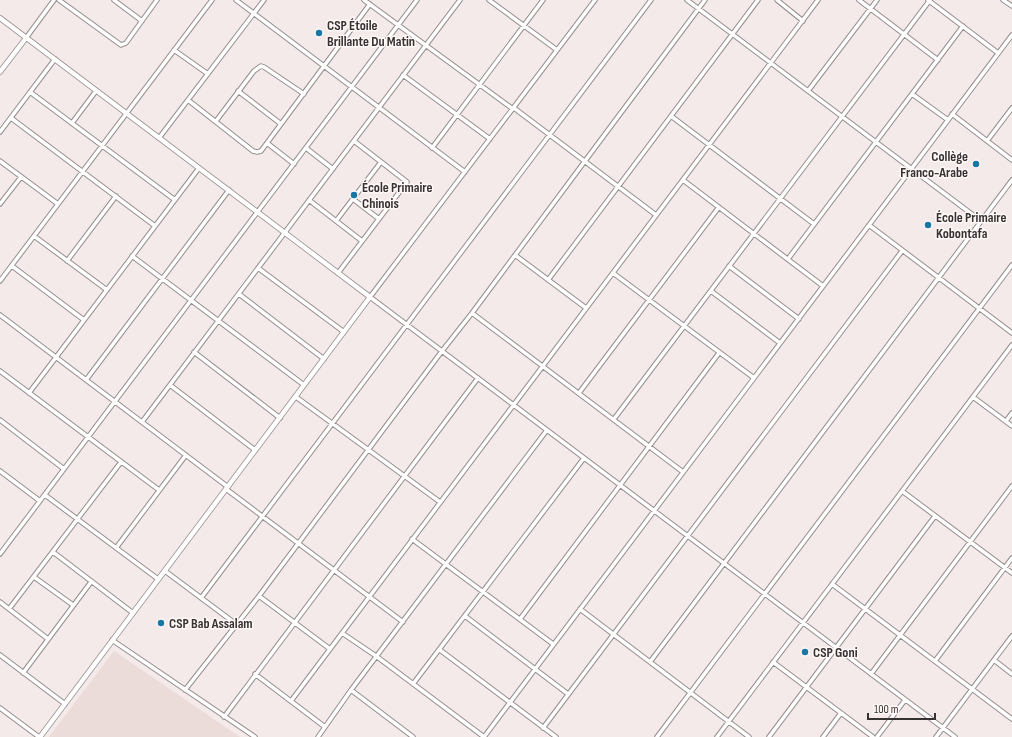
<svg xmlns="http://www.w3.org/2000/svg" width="1012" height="737" font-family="'Sofia Sans Condensed',sans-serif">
<rect width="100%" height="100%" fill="#f3eae9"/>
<path fill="#ebdbd9" d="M114,651L240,737H49Z"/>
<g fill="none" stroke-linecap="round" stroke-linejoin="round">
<g stroke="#958e8d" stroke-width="5.5">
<path id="minor" d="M59,0L121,45L126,43L157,0
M114,0L142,21
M236,0L465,172
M364,0L513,109
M489,0L557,50
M595,0L370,297L955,737
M687,0L981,221
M777,0L803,21
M859,0L938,60
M928,0L998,53
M1003,0L1012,6
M26,38L54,0
M174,50L208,74
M403,75L490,139
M238,91L281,124
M808,91L877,0
M30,92L175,200
M912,94L948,120
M188,100L253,151L257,152L261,151L370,4
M514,108L656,215
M952,114L1012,160
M671,116L814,224
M11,118L155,226
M216,121L254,71L261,66L264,67L304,94
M72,123L96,91
M0,132L55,59
M159,138L264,0
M987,141L1012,108
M267,143L294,164
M306,148L333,169
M432,148L543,0
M0,161L58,204
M683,180L823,286
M353,199L379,219
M309,200L362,241
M0,204L21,177
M336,221L381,162
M869,225L1012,333
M34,236L107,290
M515,255L586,308
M132,256L304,385
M788,259L963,26
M67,261L116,196
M12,266L84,320
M729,266L799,319
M258,268L344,332
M338,273L407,182L354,141
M613,273L754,378
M548,280L758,0
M0,281L212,0
M711,291L780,343
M239,294L324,359
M472,313L683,472
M0,315L228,487
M194,352L280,418
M0,371L159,490
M86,380L229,190
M170,385L255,450
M29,393L199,168
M579,393L719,207
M296,397L440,502
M973,397L1012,426
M614,419L930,0
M0,420L64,469
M1006,421L1012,413
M142,422L460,0
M0,471L40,501
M226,489L403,622
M902,491L1012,573
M45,495L158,579
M412,539L553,644
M116,548L186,455
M53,552L133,613
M0,554L417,0
M165,571L236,624
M34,577L73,605
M832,584L1012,719
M259,596L330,649
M201,598L651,0
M0,602L48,639
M9,609L121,462
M580,609L749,737
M465,616L568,694
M520,619L719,353
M342,633L376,656L484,737L1012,35
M112,640L255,737
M440,650L556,737
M0,655L65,704
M994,660L1012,674
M935,661L1012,558
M650,662L1012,180
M773,662L873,737
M23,673L91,582
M255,674L325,727
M871,674L1012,486
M413,684L584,458
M185,690L259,596L442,351L472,313L585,161L705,0
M351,690L413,737
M291,701L818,0
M0,708L39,737
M224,717L478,378
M543,728L902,251
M318,737L351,690L547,430
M657,737L1012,265
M717,737L1012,345
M769,737L935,516
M823,737L841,713
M877,737L905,700
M936,737L1012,636"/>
</g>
<g stroke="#958e8d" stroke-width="6">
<path id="tertiary" d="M0,18L370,297L40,737
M0,72L26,38"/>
</g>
<use href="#minor" stroke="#fff" stroke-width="3.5"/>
<use href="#tertiary" stroke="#fff" stroke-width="4.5"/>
</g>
<g fill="#1977a5" stroke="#fff8f7" stroke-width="1.5">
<circle cx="319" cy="33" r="4"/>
<circle cx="976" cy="164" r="4"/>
<circle cx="354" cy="195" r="4"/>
<circle cx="928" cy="225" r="4"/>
<circle cx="161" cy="623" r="4"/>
<circle cx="805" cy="652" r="4"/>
</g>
<g text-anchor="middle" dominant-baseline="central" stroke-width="3" stroke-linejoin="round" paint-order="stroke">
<g font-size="14" font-weight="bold" fill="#363232" stroke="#fff8f7" text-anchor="start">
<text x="327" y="25">CSP Étoile<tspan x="327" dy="16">Brillante Du Matin</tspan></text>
<text x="968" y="156" text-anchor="end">Collège<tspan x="968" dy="16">Franco-Arabe</tspan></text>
<text x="362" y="187">École Primaire<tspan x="362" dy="16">Chinois</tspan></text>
<text x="936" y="217">École Primaire<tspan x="936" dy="16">Kobontafa</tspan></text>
<text x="169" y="623">CSP Bab Assalam</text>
<text x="813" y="652">CSP Goni</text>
</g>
</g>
<path d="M868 713v6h67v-6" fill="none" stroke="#363232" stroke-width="2"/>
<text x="874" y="713" font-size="12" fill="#363232" stroke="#fff8f7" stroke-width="3" paint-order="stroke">100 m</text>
</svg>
